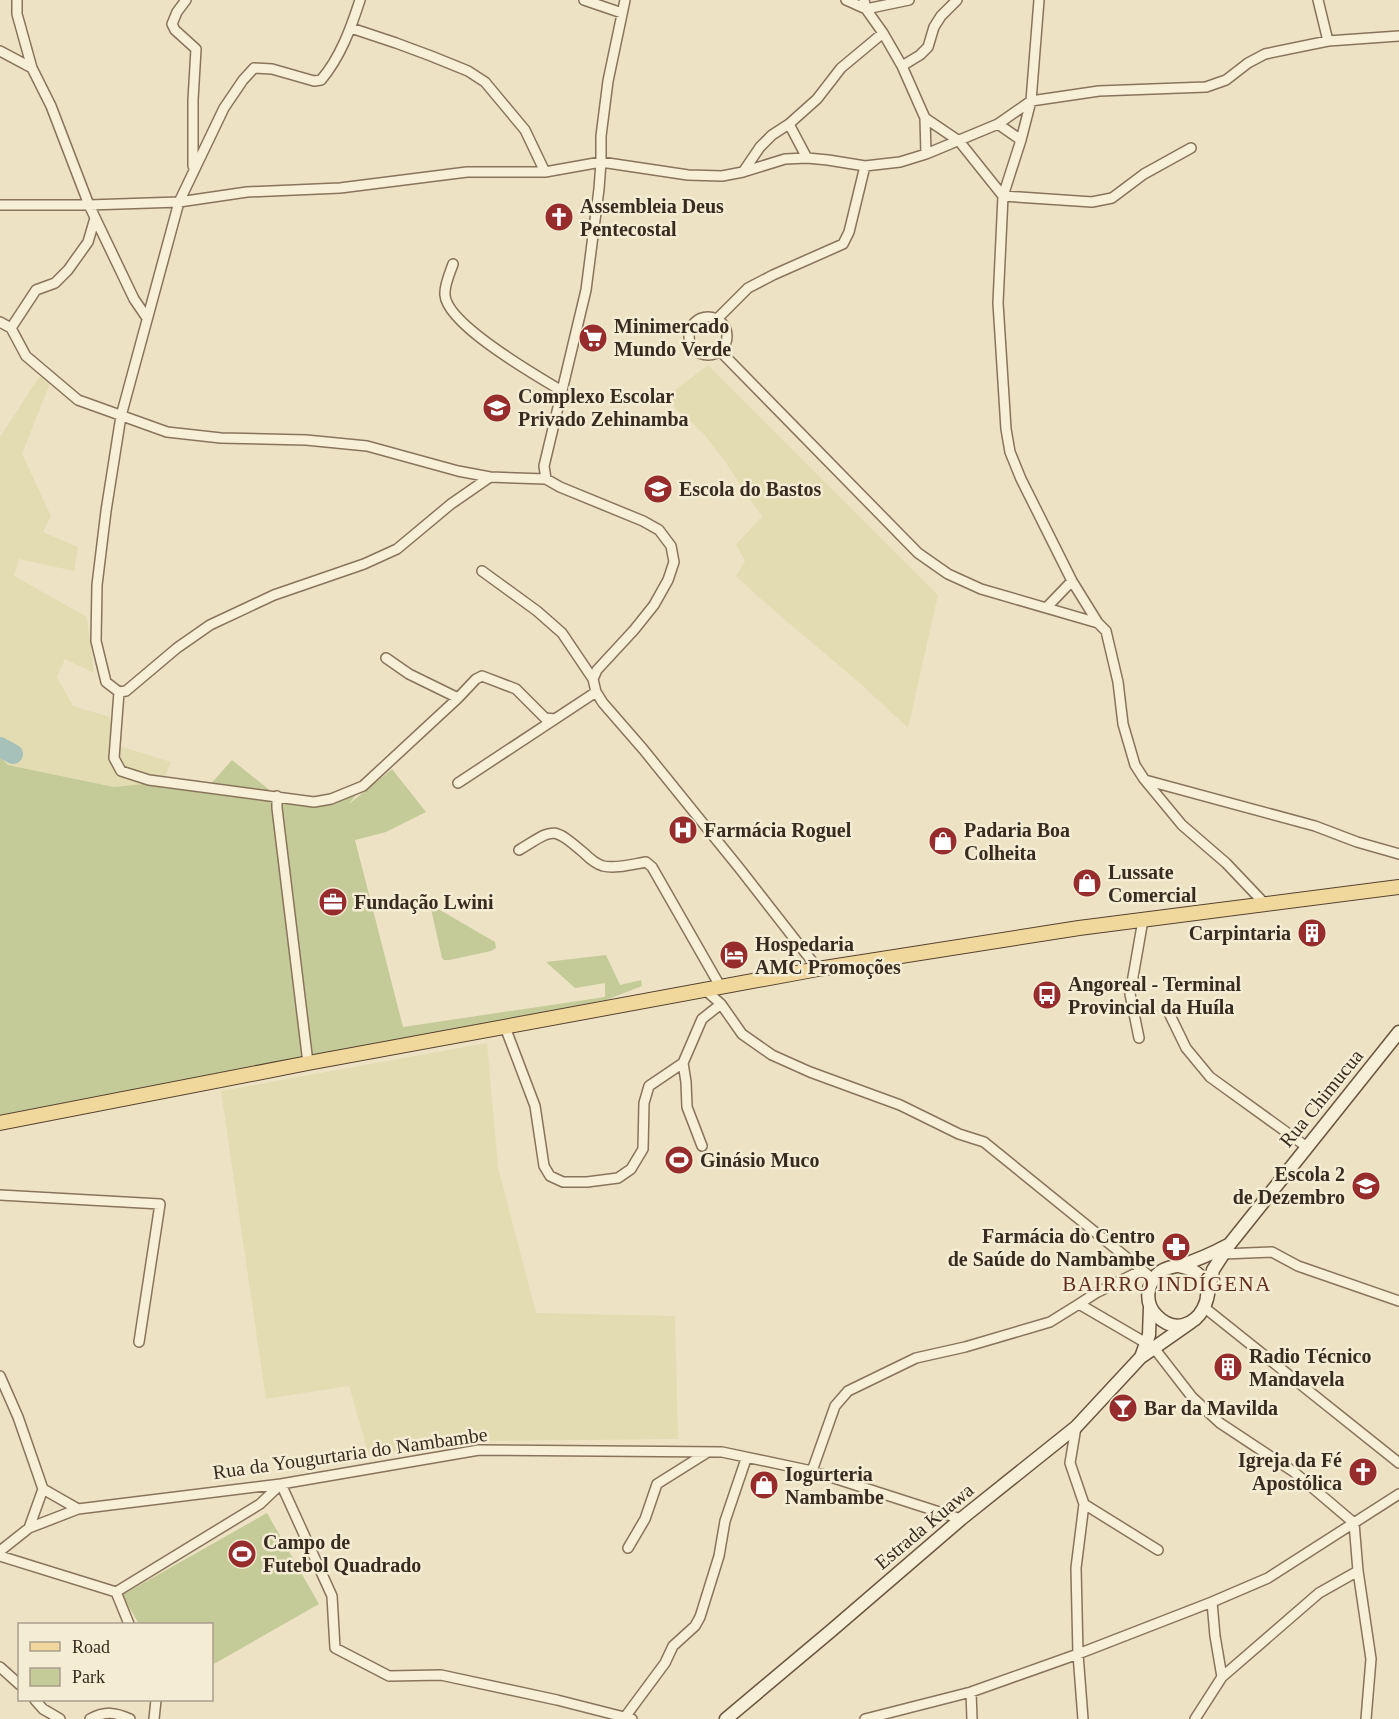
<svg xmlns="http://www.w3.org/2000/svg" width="1399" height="1719" font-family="'Times New Roman',serif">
<rect width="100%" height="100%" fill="#ede2c4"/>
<path fill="#e3dcb2" d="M708,365L938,595L908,728L863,686L755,594L736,576L745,561L736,544L762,517L724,460L703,433L675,408L670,394Z
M39,377L52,378L22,454L51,516L43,532L78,547L74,571L19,559L14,576L87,617L94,673L65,659L57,677L73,706L110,717L119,746L171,762L163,782L114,787L8,765L0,757V437Z
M487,1043L498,1167L536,1313L675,1316L678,1439L472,1441L369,1455L349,1386L266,1399L221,1091Z"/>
<path fill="#c4cb98" d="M0,757L8,765L114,787L163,782L208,787L232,760L277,796L314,802L363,786L349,804L392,769L426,812L386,832L355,840L403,1027L605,997V983L575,988L546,962L606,955L620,985L641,980L642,986L606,1000L0,1115Z
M433,906L495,942L496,948L491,951L449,960H444L442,958L431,909Z
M267,1513L319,1604L212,1665V1624H139L122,1595Z"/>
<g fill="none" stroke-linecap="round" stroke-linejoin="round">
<path stroke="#a6c1b9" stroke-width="20" d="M0,747L13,754"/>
<g stroke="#88745b" stroke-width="12">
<path id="street" d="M17,0V14L32,68L51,106L89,205L134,299L147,318
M186,0L177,12L172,24L175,30L196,49L193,100V166
M360,0C351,28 340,58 321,80L314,81L272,69L254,68L243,80L224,108L179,202L121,416L106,511L97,585L96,641L106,682L119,692L126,691L177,648L210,625L274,595L364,564L397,549L451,504L490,477
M584,0L622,13
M846,0L866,9L883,33L902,66L925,118L926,154
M864,0L866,9L909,0
M1039,0L1031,101L1021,140L1003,196L998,303L1006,429L1010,452L1021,479L1072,581L1098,623L1106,631L1118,682L1123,724L1135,765L1144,779L1182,825L1226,863L1265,904
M1318,0L1328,41
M351,28L396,43L431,56L468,71L485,82L525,130L545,172
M0,51L32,68
M902,66L920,55L928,47L934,27L941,16L957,0
M925,118L959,141L1003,196L1092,202L1112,198L1144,174L1191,148
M789,124L807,158
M998,124L1021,140
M743,172L760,147L772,135L789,124L817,99L841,68L883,33
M0,205H89L179,202L247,192L340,188L467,172H545L601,162L688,175L722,176L743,172L785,159L807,158L828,160L865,166L900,162L926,154L998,124L1031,101L1099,91L1206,87L1226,80L1248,63L1265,54L1328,41L1399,36
M453,264C450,273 444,285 445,295C447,325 537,376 562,391
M689 336a19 19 0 1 1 38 0a19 19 0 1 1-38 0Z
M717,319L748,288L773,275L843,244L849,232L865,166
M0,322L11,328L26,356L78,400L167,432L221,438L306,440L367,446L458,471L490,477L546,479L560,487L643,521L659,530L671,546L674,562L668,580L654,605L634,630L597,670L593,679L596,692L603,703L643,749L740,869L818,969
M11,328L36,290L55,283L68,270L88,242L95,218
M720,351L918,553L948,574L981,589L1098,623
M546,479L544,466L586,290L599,189L601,162V136L608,81L625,0
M482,571L537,611L562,633L593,679
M1047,607L1072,581
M386,658L409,674L458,698
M119,692L114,758L121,771L149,780L314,802L331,799L363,786L458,698L476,679L482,676L516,689L545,718L555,719
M1145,780L1315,826L1357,842L1399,854
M458,783L596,692
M277,796V808L308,1063
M519,850C554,829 551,825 584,853C589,858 596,864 603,866C616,869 633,864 646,862L652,867L720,986
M704,989L721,1004L742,1034L772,1055L810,1072L900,1105L959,1134L984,1142L1153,1279
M1169,1013L1186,1048L1210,1077L1307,1147
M505,1027L535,1106L544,1166L550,1176L563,1182H587L618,1178L631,1169L643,1149L644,1103L649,1086L683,1063
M1139,1038L1130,994L1143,920
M702,1146L687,1107L686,1082L683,1063L702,1019L721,1004
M0,1195L160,1204L139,1342
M1223,1254L1272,1252L1298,1266L1399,1301
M1142,1270L1096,1293L1079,1304L1146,1343
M1205,1308L1399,1463
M1154,1348L1192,1397L1220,1423L1294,1472L1354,1523L1358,1571L1371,1659L1366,1719
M0,1376L18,1417L43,1489L29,1528
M1076,1427L1070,1463L1084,1504L1076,1568L1078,1654L1083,1719
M812,1471L835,1406L848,1391L916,1358L965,1347L1050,1322L1079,1304
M43,1489L78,1509
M1084,1504L1158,1550
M628,1548L645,1519L657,1484L708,1452
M0,1551L29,1528L78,1509L281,1484L479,1450L722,1452L812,1471L961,1519
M0,1556L116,1592
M1212,1602L1215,1636L1222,1677
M129,1624L116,1592L260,1504L281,1484L332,1596L335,1648L389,1676L441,1675L557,1700L632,1719
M0,1667L20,1685
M971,1692L972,1719
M35,1700L43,1709L60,1719
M625,1717L665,1663L673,1646L695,1626L700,1617L719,1556L725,1521L746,1459
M90,1719C105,1711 115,1712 130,1719
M154,1719L156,1700
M865,1719L971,1692L1078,1654L1212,1602L1268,1578L1399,1494
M1195,1719L1222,1677L1319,1593L1358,1571"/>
</g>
<g stroke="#6a553e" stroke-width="15">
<path id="secondary" d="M1179,1266C1237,1277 1193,1352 1157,1316C1144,1304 1146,1283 1160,1272C1166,1267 1174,1267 1181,1265C1198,1260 1213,1253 1228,1245
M1207,1299L1213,1270L1229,1245L1399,1032
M1141,1357L1149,1335L1150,1307
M726,1719L832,1630L961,1519L1076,1427L1141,1357L1191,1322"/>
</g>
<g stroke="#56422f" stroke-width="16">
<path id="primary" d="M0,1123L308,1063L818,969L1079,928L1399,887"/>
</g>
<use href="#street" stroke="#f8efd7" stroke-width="9"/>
<use href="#secondary" stroke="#f8efd7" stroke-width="12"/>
<use href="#primary" stroke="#f0d89d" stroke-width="14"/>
</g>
<defs>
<g id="church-disc" transform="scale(1.5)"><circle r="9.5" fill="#962d2c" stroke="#f5ecd4"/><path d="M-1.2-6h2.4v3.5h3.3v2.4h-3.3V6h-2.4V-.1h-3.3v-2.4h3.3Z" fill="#fff"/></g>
<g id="supermarket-disc" transform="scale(1.5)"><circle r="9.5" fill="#962d2c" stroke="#f5ecd4"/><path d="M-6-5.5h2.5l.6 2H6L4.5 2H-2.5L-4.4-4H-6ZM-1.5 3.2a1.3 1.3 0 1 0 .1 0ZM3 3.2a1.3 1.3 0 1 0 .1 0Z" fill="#fff"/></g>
<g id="school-disc" transform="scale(1.5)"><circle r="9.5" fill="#962d2c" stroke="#f5ecd4"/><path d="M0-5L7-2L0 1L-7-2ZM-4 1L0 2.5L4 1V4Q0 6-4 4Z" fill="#fff"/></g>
<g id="hospital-disc" transform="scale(1.5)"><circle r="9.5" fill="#962d2c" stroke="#f5ecd4"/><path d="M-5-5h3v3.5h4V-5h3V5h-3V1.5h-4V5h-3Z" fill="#fff"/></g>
<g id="shop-disc" transform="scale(1.5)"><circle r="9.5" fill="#962d2c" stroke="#f5ecd4"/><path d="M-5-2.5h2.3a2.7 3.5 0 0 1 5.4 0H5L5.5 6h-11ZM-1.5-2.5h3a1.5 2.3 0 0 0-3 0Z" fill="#fff"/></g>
<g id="office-disc" transform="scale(1.5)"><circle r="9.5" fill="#962d2c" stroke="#f5ecd4"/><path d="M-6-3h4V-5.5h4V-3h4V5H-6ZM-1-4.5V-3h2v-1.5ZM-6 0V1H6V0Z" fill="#fff"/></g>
<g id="building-disc" transform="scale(1.5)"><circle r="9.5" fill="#962d2c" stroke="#f5ecd4"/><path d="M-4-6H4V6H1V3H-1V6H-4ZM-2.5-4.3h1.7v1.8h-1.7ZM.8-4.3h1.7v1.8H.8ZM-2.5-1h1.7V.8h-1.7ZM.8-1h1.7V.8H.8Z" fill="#fff"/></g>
<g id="hotel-disc" transform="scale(1.5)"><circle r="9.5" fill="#962d2c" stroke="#f5ecd4"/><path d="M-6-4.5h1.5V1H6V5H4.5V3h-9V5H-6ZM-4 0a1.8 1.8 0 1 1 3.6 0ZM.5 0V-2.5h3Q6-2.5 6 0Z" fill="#fff"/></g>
<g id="bus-disc" transform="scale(1.5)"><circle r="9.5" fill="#962d2c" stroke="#f5ecd4"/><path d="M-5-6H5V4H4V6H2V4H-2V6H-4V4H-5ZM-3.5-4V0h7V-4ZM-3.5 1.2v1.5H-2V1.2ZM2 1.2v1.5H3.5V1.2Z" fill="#fff"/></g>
<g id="stadium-disc" transform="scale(1.5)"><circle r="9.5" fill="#962d2c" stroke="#f5ecd4"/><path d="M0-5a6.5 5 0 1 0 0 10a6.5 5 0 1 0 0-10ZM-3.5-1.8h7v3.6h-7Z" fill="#fff"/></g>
<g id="pharmacy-disc" transform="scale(1.5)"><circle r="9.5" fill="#962d2c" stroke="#f5ecd4"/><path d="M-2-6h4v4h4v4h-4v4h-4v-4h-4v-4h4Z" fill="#fff"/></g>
<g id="bar-disc" transform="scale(1.5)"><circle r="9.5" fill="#962d2c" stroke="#f5ecd4"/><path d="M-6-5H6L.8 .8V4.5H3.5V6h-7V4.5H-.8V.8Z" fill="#fff"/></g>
</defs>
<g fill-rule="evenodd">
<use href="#church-disc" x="559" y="217"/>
<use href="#supermarket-disc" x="593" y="338"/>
<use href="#school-disc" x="497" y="408"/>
<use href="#school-disc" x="658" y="489"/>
<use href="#hospital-disc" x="683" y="830"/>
<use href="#shop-disc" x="943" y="841"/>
<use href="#shop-disc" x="1087" y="883"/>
<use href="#office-disc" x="333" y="902"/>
<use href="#building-disc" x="1312" y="933"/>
<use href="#hotel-disc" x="734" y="955"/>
<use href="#bus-disc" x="1047" y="995"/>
<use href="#stadium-disc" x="679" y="1160"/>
<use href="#school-disc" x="1366" y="1186"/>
<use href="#pharmacy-disc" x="1176" y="1247"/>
<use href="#building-disc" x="1228" y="1367"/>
<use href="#bar-disc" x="1123" y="1408"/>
<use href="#church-disc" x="1363" y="1472"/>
<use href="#shop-disc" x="764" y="1485"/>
<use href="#stadium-disc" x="242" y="1554"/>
</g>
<g text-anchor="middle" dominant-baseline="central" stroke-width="5" stroke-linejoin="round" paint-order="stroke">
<g font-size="20" font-weight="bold" fill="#382b1f" stroke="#f5ecd4" text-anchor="start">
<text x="580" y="206">Assembleia Deus<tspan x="580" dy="23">Pentecostal</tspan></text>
<text x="614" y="326">Minimercado<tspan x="614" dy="23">Mundo Verde</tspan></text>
<text x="518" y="396">Complexo Escolar<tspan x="518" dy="23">Privado Zehinamba</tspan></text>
<text x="679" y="489">Escola do Bastos</text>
<text x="704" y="830">Farmácia Roguel</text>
<text x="964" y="830">Padaria Boa<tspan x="964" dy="23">Colheita</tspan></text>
<text x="1108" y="872">Lussate<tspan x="1108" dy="23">Comercial</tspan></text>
<text x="354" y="902">Fundação Lwini</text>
<text x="1291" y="933" text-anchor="end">Carpintaria</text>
<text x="755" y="944">Hospedaria<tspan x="755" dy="23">AMC Promoções</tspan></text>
<text x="1068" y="984">Angoreal - Terminal<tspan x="1068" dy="23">Provincial da Huíla</tspan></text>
<text x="700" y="1160">Ginásio Muco</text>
<text x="1345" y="1174" text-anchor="end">Escola 2<tspan x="1345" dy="23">de Dezembro</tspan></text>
<text x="1155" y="1236" text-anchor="end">Farmácia do Centro<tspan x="1155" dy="23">de Saúde do Nambambe</tspan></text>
<text x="1249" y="1356">Radio Técnico<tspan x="1249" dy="23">Mandavela</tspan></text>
<text x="1144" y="1408">Bar da Mavilda</text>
<text x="1342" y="1460" text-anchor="end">Igreja da Fé<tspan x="1342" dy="23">Apostólica</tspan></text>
<text x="785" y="1474">Iogurteria<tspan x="785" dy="23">Nambambe</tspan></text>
<text x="263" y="1542">Campo de<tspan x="263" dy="23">Futebol Quadrado</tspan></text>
</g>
<g font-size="20" fill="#382b1f" stroke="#f5ecd4">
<text transform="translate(1321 1098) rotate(-51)">Rua Chimucua</text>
<text transform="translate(350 1453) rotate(-8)">Rua da Yougurtaria do Nambambe</text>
<text transform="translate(924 1526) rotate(-40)">Estrada Kuawa</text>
</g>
<g font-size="21" letter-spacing="1.5" fill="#642f1f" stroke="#f5ecd4">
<text x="1167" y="1284">BAIRRO INDÍGENA</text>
</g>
</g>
<rect x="18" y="1623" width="195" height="78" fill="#f5ecd4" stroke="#a99f8c" stroke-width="1.5"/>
<rect x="30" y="1642" width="30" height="9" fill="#f0d89d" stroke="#a99f8c" stroke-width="1.5"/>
<text x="72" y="1653" font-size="18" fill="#382b1f">Road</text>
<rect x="30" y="1668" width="30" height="18" fill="#c4cb98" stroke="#a99f8c" stroke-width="1.5"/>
<text x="72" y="1683" font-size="18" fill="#382b1f">Park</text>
</svg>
